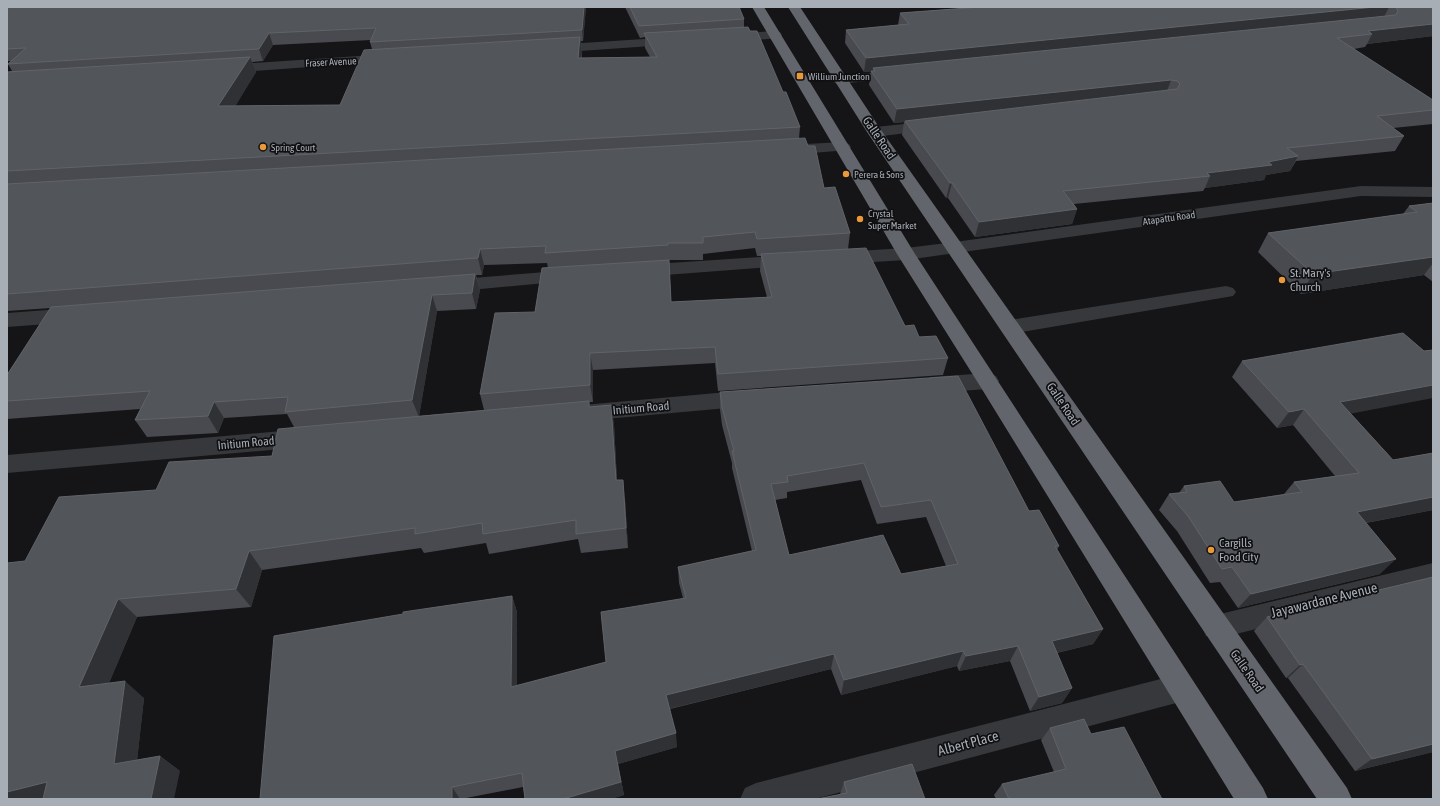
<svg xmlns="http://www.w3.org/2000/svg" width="1440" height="806" font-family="'Asap Condensed',sans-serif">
<rect width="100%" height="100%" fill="#151517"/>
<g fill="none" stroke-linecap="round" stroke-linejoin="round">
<path fill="#36383b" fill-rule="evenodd" d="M775,31L780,32L782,35L780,38L729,42L724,41L722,38L724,35L729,34Z
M675,37L680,38L682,41L680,44L551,53L546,52L544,49L546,46L551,45Z
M389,54L394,55L396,58L394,61L224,73L219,72L217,69L219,66L224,65Z
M900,70L905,71L907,74L905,77L840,84L835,83L833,80L835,77L840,76Z
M933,121L938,123L941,126L938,129L875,137L870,135L867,132L870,129L875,127Z
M843,142L849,144L851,147L849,150L787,155L781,153L779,150L781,147L787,145Z
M1361,186L1433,187V197L1361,196L906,260L841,264L834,262L832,258L834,254L841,252L906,248L955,242Z
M790,255L797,257L799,261L797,265L639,277L632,275L630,271L632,267L639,265Z
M571,270L578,272L580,276L578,280L448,292L441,290L438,286L441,282L448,280Z
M1226,286L1233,288L1236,292L1233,296L1010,334L1003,332L1000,327L1003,322L1010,320Z
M74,308L81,310L84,315L81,320L74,322L7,327V313Z
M988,373L996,376L999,381L996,386L988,389L931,393L923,390L920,385L923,380L931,377Z
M750,390L758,392L761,398L758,404L750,406L583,421L575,419L572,413L575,407L583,405Z
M305,429L313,432L316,438L313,444L305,447L7,473V455Z
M1433,563V585L1216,639L1206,636L1202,627L1206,618L1216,615Z
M1180,674L1190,678L1194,688L1190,698L1180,702L815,799H740L745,788L756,783Z"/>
<path fill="#62666c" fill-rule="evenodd" d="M752,7H764L915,254L1263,788L1268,799H1234L980,386L897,254Z
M788,7H800L881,130L1347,788L1352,799H1317L867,132Z"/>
</g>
<path fill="#484a4f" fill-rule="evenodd" d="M7,7H586L583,41H581L582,52V58L650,57L645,48V37L640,38L625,7H739L744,19V27L750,31L783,92L800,127L799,138L824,188L850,233L848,249L905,326L919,337L948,358L943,375L718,391L715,363L593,370V402H589L590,407L611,405L614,425L617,480L625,499L628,548L581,553L578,539L489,554L486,543L424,553L421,548L262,570L251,607L137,617L109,683L144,698L137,760L160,756L180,771L7,799L25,561L156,490L272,456L294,427L287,414L224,418L218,433L147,437L135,420L140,409L7,419V375L51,308L7,311V72L12,71L8,64L11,61H7ZM371,40L370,42L372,49L340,105L235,106L256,72L252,62L263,61L273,45ZM755,248L757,256H761L760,271L767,297L671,302L669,260H703V254ZM547,263L548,268L535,312L480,394L484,410L419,416L437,311L476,309L480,290L476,275H482L484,265Z
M968,7H1433V36L1367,44L1365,47L1354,49L1433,100V124L1393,128L1404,136L1395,151L1296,161L1290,171L1266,175L1264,180L1205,188L1203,191L1074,204L1077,209L1072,224L975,237L948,198H946L902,135L904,122L894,123L869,85L871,71H873L864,72L845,43L846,30L898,25L900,13L969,8Z
M1433,203V282L1424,275L1301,294L1258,252L1268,233L1403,214L1409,206Z
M1242,361L1351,414L1393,460L1433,453V510L1366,523L1380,574L1238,608L1220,582L1210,583L1177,531L1159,510L1169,494L1179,493L1184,486L1234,502L1284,494L1294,482L1335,476L1293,425L1277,428L1232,377Z
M720,392L1029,511L1059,546L1057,550L1103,629L1093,644L1057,653L1072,688L1062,703L1030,711L1010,661L959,671L957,666L841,695L831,669L670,709L677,747L618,764L624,795L611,799H525L523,787L461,799H260L512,596L517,612V686L606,662L683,598L679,583L678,567L752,551L732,468V463L722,425L720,409ZM861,480L877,524L926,517L946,566L901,574L789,555L775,500L787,498V492Z
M1433,577V752L1355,771L1288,678H1286L1254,631L1267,617Z
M1050,728L1091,734L1162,799H996L994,795L1002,784L1054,772L1041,740Z
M844,782L925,799L840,794Z"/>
<path fill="#2f3134" d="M584,7H586L583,41L582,30Z
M1375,7H1389L1383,19L873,68V71L864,72L866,58Z
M1433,24V36L1367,44L1372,34L1368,31Z
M269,33L273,45L263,61L259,49Z
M580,37L582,52L580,74L578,58Z
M250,57L256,72L226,122L218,106Z
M1171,80L1166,94L905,121L904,122L894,123L897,109Z
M1298,156L1290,171L1266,175L1264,180L1205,188L1210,176L1207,173Z
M950,183H952L948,198H946Z
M1077,209L1072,224L975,237L979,222Z
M480,249L484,265L482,275L478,258Z
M1433,257V263L1424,275L1301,294L1313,274Z
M475,274L480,290L476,309L472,293Z
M432,295L437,311L419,417L412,400Z
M590,353L593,370V402L590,385Z
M1433,385V398L1328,418L1340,402Z
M214,402L224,418L218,433L208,416Z
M611,405L614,425L618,500L616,480Z
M1304,409L1293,425L1277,428L1289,412Z
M623,480L625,499L628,548L626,528Z
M1433,497V510L1343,527L1357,512Z
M249,551L262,570L251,607L236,589Z
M1396,559L1380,574L1238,608L1251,594Z
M512,596L517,612V702L511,687Z
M118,599L137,617L100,704L79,687Z
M1103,629L1093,644L1043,656L1052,641Z
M1018,646L1010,661L959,671L966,656Z
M963,651L957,666L841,695L844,680Z
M834,654L831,669L668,709L666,695Z
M1303,664L1288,678H1286L1300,665Z
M125,681L144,698L135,780L114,764Z
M1072,688L1062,703L1030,711L1039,697Z
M676,733L677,747L618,764L624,795L611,799H563L615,751Z
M1433,744V752L1355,771L1372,759Z
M160,756L180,771L174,799H151Z
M47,782L62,799H7V792Z
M452,787L460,799H452Z"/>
<path fill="#52555a" stroke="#606368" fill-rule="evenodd" d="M7,7H584L582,30L370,42L376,28L269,33L259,49L8,64L26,48L7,49Z
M630,7H739L744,19L639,26Z
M981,7H1375L866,58L846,30L909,24L900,13Z
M1396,7H1433V24L1368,31L1372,34L1337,38L1433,100V110L1377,116L1404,136L1287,148L1298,156L1268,162L1272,165L1207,173L1210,176L1063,191L1077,209L979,222L952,183H950L905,121L1177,89L1180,84L1177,81L1171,80L897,109L871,71H875L873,68L1396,15L1398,11Z
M748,27L750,31H757L783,92H786L800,127L7,171V72L250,57L218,106L340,105L364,50L580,37L578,58L657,57L644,33Z
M805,138L808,146H815L824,188L835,187L850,233L757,239L755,232L703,237V243H668V245L545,253L546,246L480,249L478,258L7,294V184Z
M1433,203V257L1313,274L1268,233L1417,212L1409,206Z
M866,248L905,326L914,325L919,337L936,336L948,358L718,374L715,347L590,353V385L480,394L495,313L535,312L542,268L669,260L671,302L772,297L761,254Z
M475,274L472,293L432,295L412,400L285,412L288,397L214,402L208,416L135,420L150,391L7,401V375L51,307Z
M1403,333L1424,351L1433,350V385L1340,402L1393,460L1433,453V497L1357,512L1396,559L1251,594L1232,567L1222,569L1188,516L1169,494L1187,492L1184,486L1220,481L1234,502L1302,492L1294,482L1359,473L1304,409L1289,412L1242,361Z
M958,376L1029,511L1039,510L1059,546H1055L1103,629L1052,641L1072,688L1039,697L1018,646L966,656L963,651L844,680L834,654L666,695L676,733L615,751L621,782L563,799H525L522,773L452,787V799H260L274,636L403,614V612L512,596L511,687L606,662L601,612L686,598L678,567L756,550L732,451H734L722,407L720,392ZM864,463L881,507L931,500L958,564L901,574L883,535L789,555L771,484L788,482L787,476Z
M589,401V407L611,405L616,480H623L626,528L576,534V520L483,534L482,523L415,534V528L249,551L236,589L118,599L79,687L125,681L114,764L160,756L151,799H43L47,782L7,792V563L25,561L59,497L156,490L169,462L272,456L278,429Z
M1433,577V744L1372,759L1303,664L1300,665L1267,617Z
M1084,719L1091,734L1124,727L1162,799H1009L1002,784L1066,769L1050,728Z
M912,764L925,799H817L847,793L844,782Z"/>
<g fill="#ea993a" stroke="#101012" stroke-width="1.5">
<rect x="796" y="72" width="8" height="8" rx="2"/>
<circle cx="263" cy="147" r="4"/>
<circle cx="846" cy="174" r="4"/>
<circle cx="860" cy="219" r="4"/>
<circle cx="1282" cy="280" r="4"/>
<circle cx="1211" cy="550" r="4"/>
</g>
<g text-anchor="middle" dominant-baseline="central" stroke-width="3.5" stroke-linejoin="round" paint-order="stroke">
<g font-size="10" fill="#a7aeb6" stroke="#101012">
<text transform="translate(331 62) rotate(-3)">Fraser Avenue</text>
<text transform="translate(1169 218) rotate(-8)">Atapattu Road</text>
</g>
<g font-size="10" fill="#a7aeb6" stroke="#101012" text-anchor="start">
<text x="808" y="76">Willium Junction</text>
<text x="271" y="147">Spring Court</text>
<text x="854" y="174">Perera &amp; Sons</text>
<text x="868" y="213">Crystal<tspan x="868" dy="12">Super Market</tspan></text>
</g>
<g font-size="12" fill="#a7aeb6" stroke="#101012">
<text transform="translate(879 138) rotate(56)">Galle Road</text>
<text transform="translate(1063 404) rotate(56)">Galle Road</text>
<text transform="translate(641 408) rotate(-5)">Initium Road</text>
<text transform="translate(246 443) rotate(-5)">Initium Road</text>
<text transform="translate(1247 671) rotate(55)">Galle Road</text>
</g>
<g font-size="12" fill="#a7aeb6" stroke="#101012" text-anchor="start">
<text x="1290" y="273">St. Mary's<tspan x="1290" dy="14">Church</tspan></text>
<text x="1219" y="543">Cargills<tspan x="1219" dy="14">Food City</tspan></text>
</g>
<g font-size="14" fill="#a7aeb6" stroke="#101012">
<text transform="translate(1324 600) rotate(-14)">Jayawardane Avenue</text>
<text transform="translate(968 743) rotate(-15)">Albert Place</text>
</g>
</g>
<rect width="1440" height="806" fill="none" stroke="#a7aeb6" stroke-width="16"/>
</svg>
